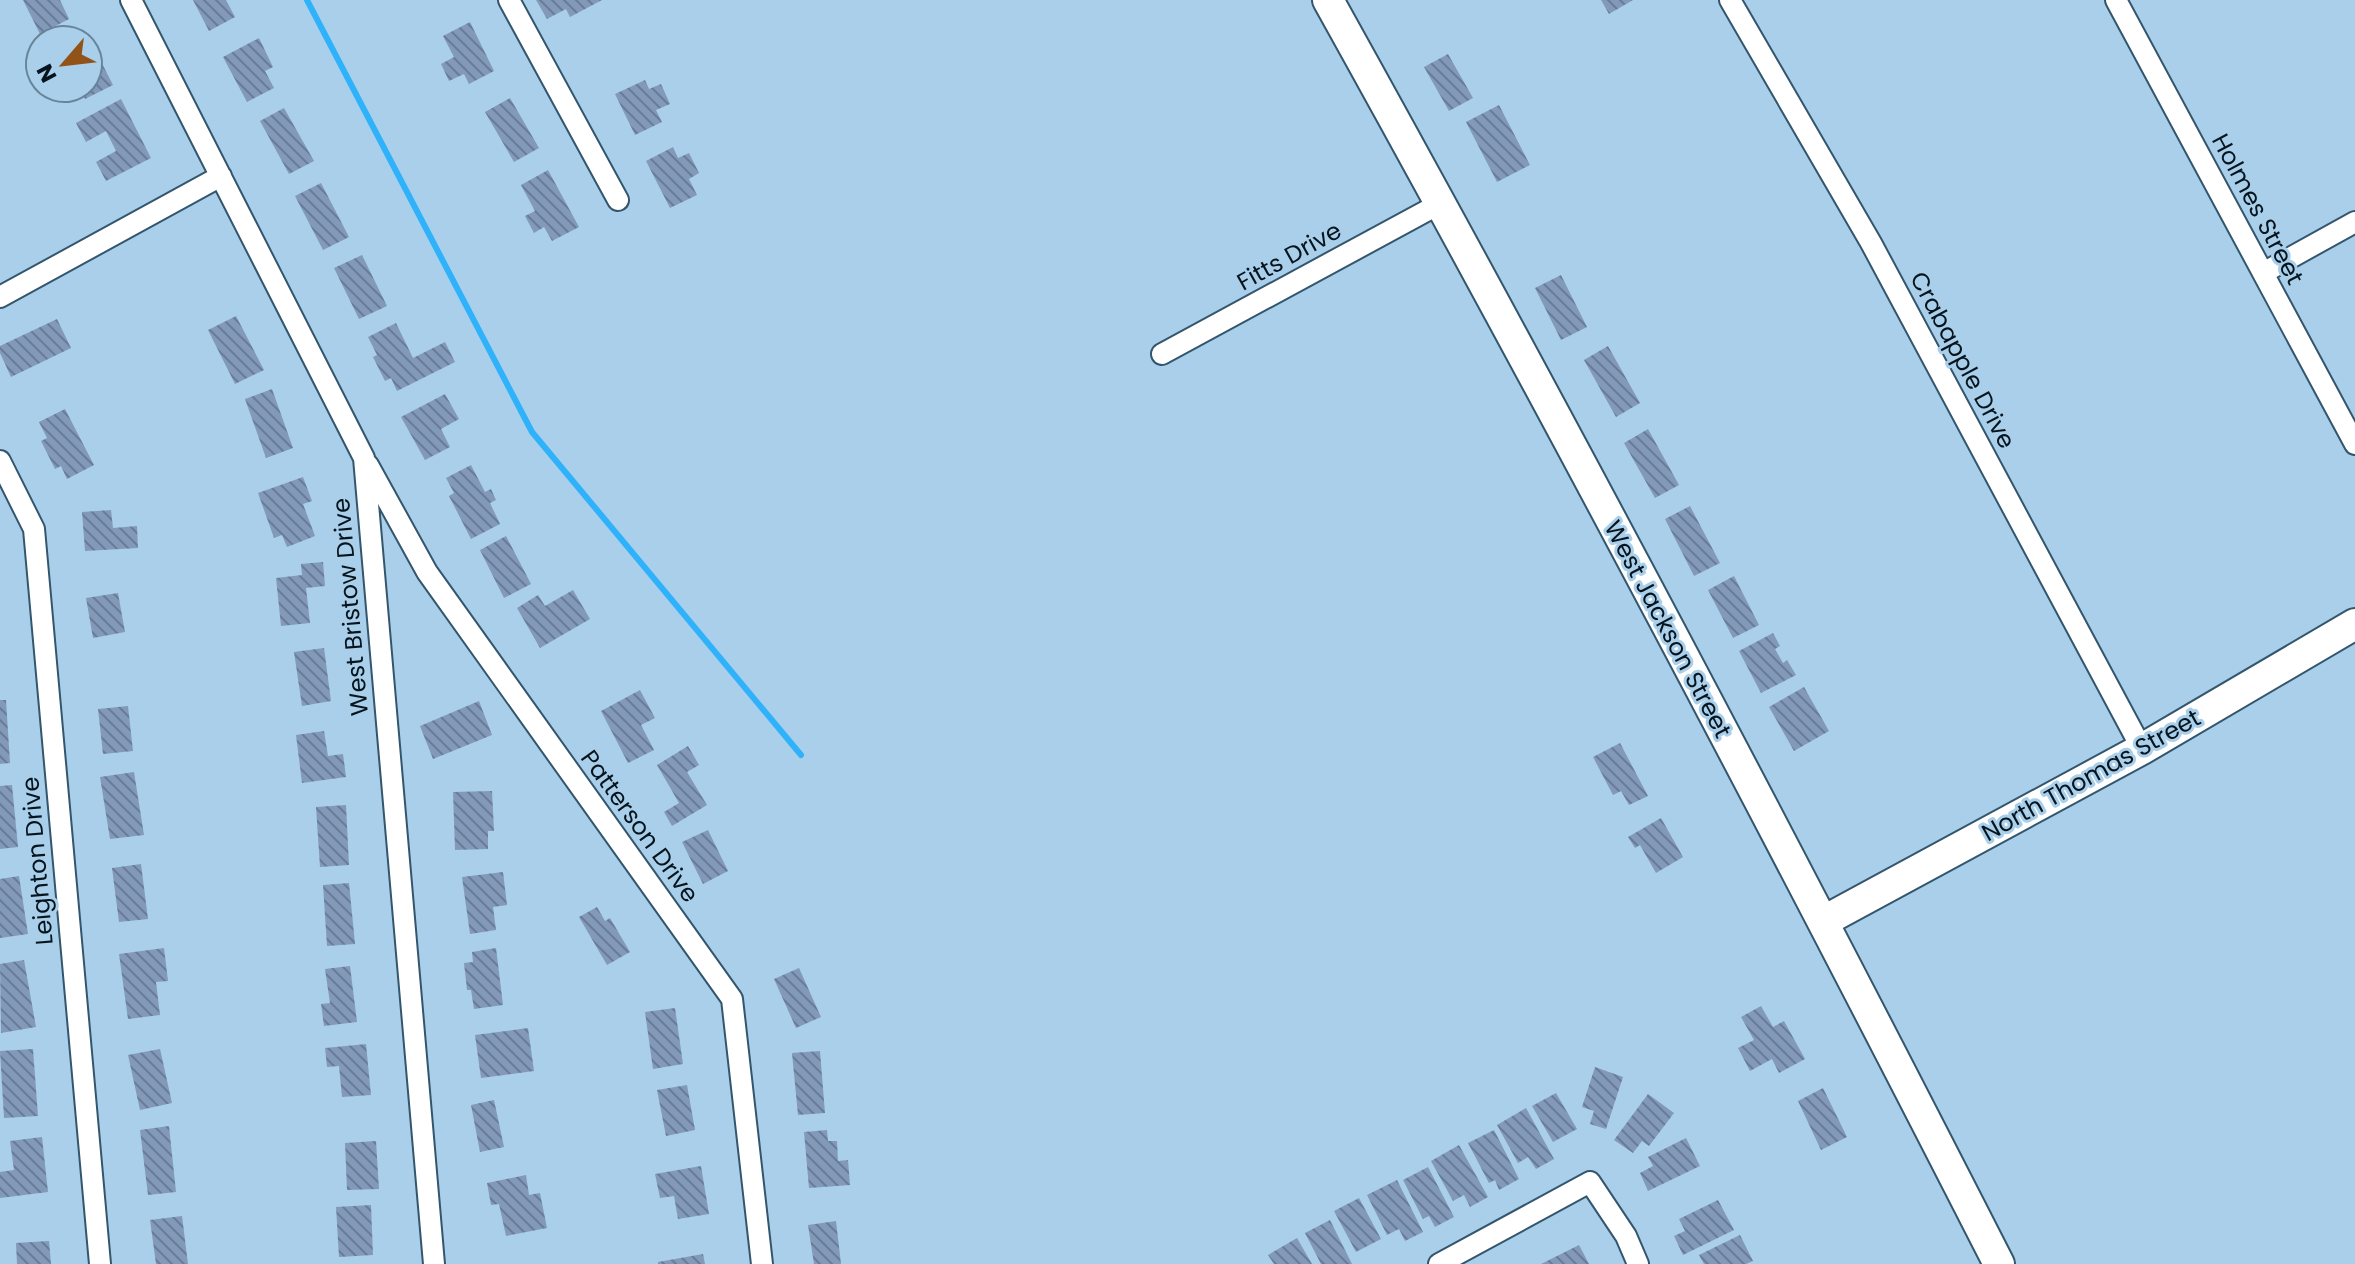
<svg xmlns="http://www.w3.org/2000/svg" width="2355" height="1264" font-family="Poppins,sans-serif">
<defs>
<pattern id="building-back-hatch" width="6" height="6" patternUnits="userSpaceOnUse" patternTransform="scale(2)"><rect width="6" height="6" fill="#8399ba"/><path d="M-1 5l2 2M0 0l6 6M5-1l2 2" fill="none" stroke="#697c97"/></pattern>
</defs>
<rect width="100%" height="100%" fill="#a9cfea"/>
<g fill="none" stroke-linecap="round" stroke-linejoin="round">
<path stroke="#30b2fa" stroke-width="6" d="M307,0L532,432L801,755"/>
</g>
<path fill="url(#building-back-hatch)" d="M23,0H60L69,19L40,34Z
M193,0H226L235,17L209,31Z
M536,0H602L570,17L566,9L547,19Z
M1601,0H1633L1609,14Z
M470,22L494,71L469,84L464,74L449,81L441,64L454,57L443,36Z
M86,32L113,85L85,99L79,88H88V40H69Z
M259,38L273,67L265,71L274,88L247,102L223,57Z
M1448,54L1473,98L1449,111L1424,67Z
M645,80L649,89L661,84L670,104L656,110L662,122L635,135L615,94Z
M510,98L539,148L514,162L485,112Z
M121,99L151,158L106,181L96,162L116,151L106,131L86,142L76,123Z
M1499,105L1530,165L1497,182L1466,122Z
M284,108L314,161L289,174L260,121Z
M673,147L678,158L689,153L699,173L689,179L697,195L670,208L646,161Z
M548,170L579,227L552,241L544,227L534,233L525,216L535,211L521,185Z
M321,183L349,237L323,250L295,196Z
M362,255L387,306L359,319L334,268Z
M1561,275L1587,327L1561,340L1535,288Z
M236,316L264,370L235,384L208,330Z
M57,319L71,348L11,377L0,353V346Z
M396,323L413,358L445,342L455,362L397,391L391,378L385,381L373,357L377,355L368,337Z
M1608,346L1640,403L1616,417L1584,360Z
M272,389L293,448L266,458L245,399Z
M445,394L459,419L441,429L450,447L425,460L401,417Z
M65,409L94,465L67,479L61,466L55,469L41,441L47,438L39,422Z
M1648,429L1679,485L1655,498L1624,443Z
M471,465L485,492L491,489L496,500L490,503L500,524L471,539L449,496L454,493L446,478Z
M303,477L312,501L303,504L315,536L287,547L282,535L274,538L258,493Z
M1690,506L1720,563L1694,576L1665,519Z
M111,510L113,528L137,526L138,548L85,551L82,512Z
M506,536L531,584L504,598L480,550Z
M323,562L325,586L306,588L310,623L281,626L276,578L302,575L301,564Z
M1734,576L1759,625L1733,638L1708,590Z
M573,590L590,619L540,648L517,608L538,595L545,606Z
M118,593L125,632L93,638L86,598Z
M1773,633L1780,646L1775,649L1783,663L1787,660L1796,675L1761,693L1739,651Z
M324,648L331,701L302,706L294,652Z
M1804,687L1829,731L1794,751L1769,707Z
M640,690L655,718L641,725L654,750L628,763L601,711Z
M0,700H6L10,763L0,764Z
M479,701L492,735L433,759L420,726Z
M128,706L133,751L103,754L98,709Z
M324,731L328,756L343,754L346,777L302,783L296,735Z
M1620,743L1648,796L1629,805L1621,791L1613,795L1593,757Z
M688,746L699,765L687,772L707,805L672,826L664,812L679,803L657,765Z
M134,772L144,835L110,839L100,777Z
M12,785L18,847L0,849V786Z
M492,791L494,831H488V849L455,850L453,792Z
M346,805L349,865L320,867L316,807Z
M1661,818L1683,857L1656,873L1640,845L1635,848L1628,837Z
M708,830L728,871L703,884L682,842Z
M141,864L148,919L119,922L112,868Z
M503,872L507,905L493,907L496,930L470,934L462,877Z
M19,876L28,934L0,938V879Z
M349,883L355,944L327,946L323,885Z
M597,907L605,921L610,918L630,952L607,965L579,917Z
M164,948L168,981L156,982L160,1015L128,1019L119,954Z
M496,948L503,1005L474,1009L471,990H467L464,963L473,962L472,952Z
M24,960L36,1027L1,1033L0,964Z
M350,966L357,1022L324,1026L321,1004L330,1003L325,969Z
M799,968L821,1017L796,1028L774,979Z
M1761,1006L1773,1027L1784,1021L1805,1059L1779,1073L1772,1059L1750,1071L1738,1048L1754,1040L1741,1017Z
M675,1008L683,1064L653,1069L645,1012Z
M528,1028L534,1071L481,1078L475,1035Z
M366,1044L371,1095L342,1097L339,1066L327,1067L325,1048Z
M33,1049L38,1116L4,1118L0,1051Z
M160,1049L172,1103L140,1110L128,1055Z
M820,1051L825,1113L798,1115L792,1053Z
M1595,1067L1623,1077L1606,1129L1590,1124L1594,1111L1582,1107Z
M687,1085L695,1130L666,1136L657,1090Z
M1823,1088L1847,1137L1821,1150L1798,1101Z
M1556,1093L1577,1129L1553,1142L1532,1106Z
M1648,1094L1674,1113L1649,1146L1642,1141L1633,1153L1614,1140Z
M494,1100L504,1147L480,1152L471,1105Z
M1526,1108L1554,1159L1536,1169L1528,1157L1518,1163L1497,1125Z
M169,1126L176,1192L148,1195L140,1130Z
M827,1130L828,1141H837L838,1161L848,1160L850,1185L809,1188L804,1132Z
M1494,1130L1519,1179L1499,1190L1495,1180L1489,1183L1468,1143Z
M42,1137L48,1192L0,1198V1172L14,1170L10,1141Z
M1686,1138L1700,1166L1648,1191L1640,1173L1653,1166L1648,1157Z
M376,1141L379,1189L347,1190L345,1143Z
M1459,1145L1488,1197L1470,1207L1464,1195L1453,1201L1431,1161Z
M701,1166L709,1214L678,1219L674,1196L660,1198L655,1174Z
M1428,1167L1454,1217L1435,1227L1429,1216L1423,1219L1403,1180Z
M526,1175L529,1195L540,1193L547,1228L506,1236L499,1204L491,1205L487,1183Z
M1397,1180L1423,1232L1405,1241L1399,1229L1387,1235L1367,1195Z
M1359,1198L1381,1239L1356,1252L1334,1211Z
M1718,1200L1734,1230L1683,1255L1674,1236L1685,1231L1679,1219Z
M371,1205L373,1255L339,1257L336,1207Z
M182,1216L188,1264H156L150,1220Z
M1330,1220L1352,1264H1321L1305,1233Z
M836,1221L841,1264H814L808,1225Z
M1740,1235L1753,1261L1746,1264H1704L1699,1255Z
M1297,1238L1312,1264H1274L1268,1255Z
M49,1241L51,1264H17L16,1243Z
M1579,1245L1589,1264H1541Z
M703,1254L705,1264H658V1262Z"/>
<g fill="none" stroke-linecap="round" stroke-linejoin="round">
<g stroke="#34566d" stroke-width="24">
<path id="street" d="M131,0L364,458L434,1264
M509,0L618,200
M1730,0L1871,243L2142,749
M2116,0L2355,444
M2263,273L2355,222
M0,297L221,176
M1162,354L1441,203
M0,461L34,529L100,1264
M368,465L427,572L732,999L762,1264
M1439,1264L1590,1182L1626,1236L1638,1264"/>
</g>
<g stroke="#34566d" stroke-width="34">
<path id="secondary" d="M1328,0C1560,417 1782,839 1999,1264
M1824,921L2142,749L2355,624"/>
</g>
<use href="#street" stroke="#fff" stroke-width="20"/>
<use href="#secondary" stroke="#fff" stroke-width="30"/>
</g>
<g text-anchor="middle" dominant-baseline="central" stroke-width="6" stroke-linejoin="round" paint-order="stroke">
<g font-size="24" fill="#06141d" stroke="#a9cfea">
<text transform="translate(2258 209) rotate(62)">Holmes Street</text>
<text transform="translate(1289 256) rotate(-29)">Fitts Drive</text>
<text transform="translate(1963 360) rotate(62)">Crabapple Drive</text>
<text transform="translate(350 607) rotate(-95)">West Bristow Drive</text>
<text transform="translate(1668 629) rotate(62)">West Jackson Street</text>
<text transform="translate(2091 775) rotate(-29)">North Thomas Street</text>
<text transform="translate(640 826) rotate(54)">Patterson Drive</text>
<text transform="translate(37 861) rotate(-95)">Leighton Drive</text>
</g>
</g>
<g transform="translate(64 64) rotate(242)"><circle r="38" fill="#a9cfea" stroke="#688498" stroke-width="2"/>
<path d="M0-6L14 30L0 20L-14 30Z" fill="#915318"/>
<text y="-12" font-size="22" font-weight="bold" text-anchor="middle" fill="#06141d">N</text>
</g>
</svg>
